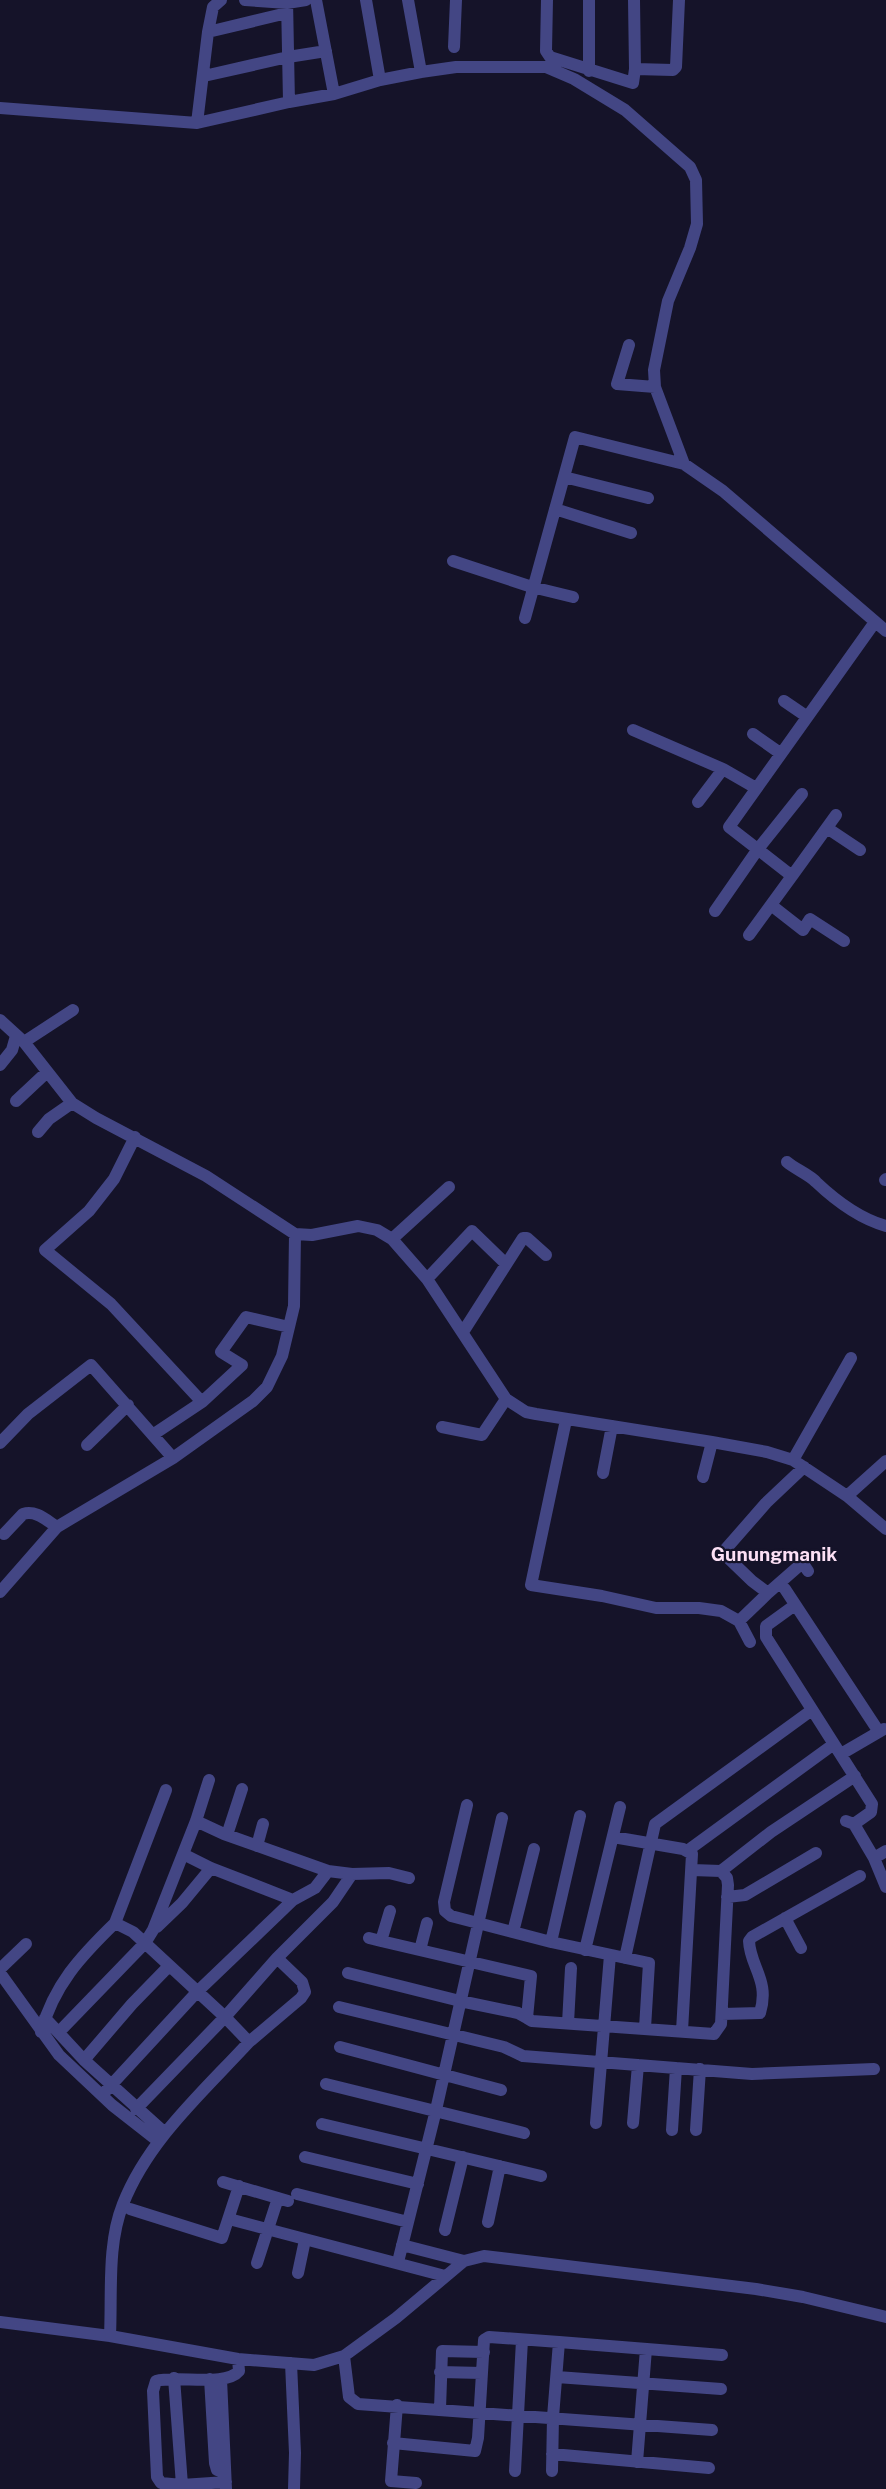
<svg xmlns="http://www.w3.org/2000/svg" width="886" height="2489" font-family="'Public Sans',sans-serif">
<rect width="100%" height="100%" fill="#151329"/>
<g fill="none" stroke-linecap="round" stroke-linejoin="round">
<path stroke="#434684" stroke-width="12" d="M245,0L287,3L306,0
M287,0L289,102
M316,0L334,94
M366,0L380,80
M408,0L421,72
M547,0L546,51L550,57L633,83L635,69L673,70L676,67L679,0
M634,0L635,69
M208,32L287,13
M454,47L456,0
M589,71V0
M204,76L288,57L326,51
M0,108L197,123L289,102L334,94L380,80L421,72L456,67H546L574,79L625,110L690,167L696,180L697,224L690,248L668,301L654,370L655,387L684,464L723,491L886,631
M197,123L208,32L213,7L221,0
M629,345L617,384L655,387
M564,477L648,498
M555,509L631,533
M453,561L532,587L573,597
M525,618L575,437L684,464
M784,701L806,716
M633,730L723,769L756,788
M753,734L780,753
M698,802L723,769
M836,815L792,876L729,827L875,622
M827,828L860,850
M771,905L803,930L810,919L844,941
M715,911L758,849L802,794
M749,935L792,876
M0,1020L24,1042L72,1103L96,1118L206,1176L295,1234L312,1235L358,1226L377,1230L392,1239L427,1279L506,1399L526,1412L536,1414L712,1442L767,1452L793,1460L847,1496L886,1529
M24,1042L73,1010
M0,1065L12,1050L16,1036
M16,1101L47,1072
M38,1132L49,1119L72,1103
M135,1137L114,1179L89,1211L45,1250L111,1304L202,1402
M787,1162C795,1169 810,1175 816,1182C835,1200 861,1219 886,1226
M885,1180L886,1179
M392,1239L449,1187
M427,1279L472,1231L505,1263
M463,1332L523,1238H527L546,1255
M566,1420L531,1585L602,1596L656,1608H699L721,1611L739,1621L750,1642
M442,1427L482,1435L506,1399
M154,1434L202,1402L242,1365L221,1352L246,1317L289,1327
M0,1443L28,1414L91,1365L173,1458
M87,1445L128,1405
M793,1460L851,1358
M804,1467L766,1503L724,1551L725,1555L752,1581L768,1593L800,1565H804L808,1571
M603,1473L612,1426
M703,1477L712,1442
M847,1496L886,1461
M4,1534L23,1514C36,1510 46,1520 57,1527
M785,1589L879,1732
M0,1592L57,1527L173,1458L253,1401L267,1387L282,1356L294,1306L295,1234
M795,1605L766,1626V1637L872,1804L871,1812L854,1824L846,1821
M739,1621L768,1593
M841,1754L884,1729
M467,1805L444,1902L445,1911L451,1916L551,1942L649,1963L645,2028
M196,1821L224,1834L328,1871L352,1874L389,1873L409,1878
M854,1824L874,1858L886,1887
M227,1835L242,1789
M613,1837L683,1849L692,1854L682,2031
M257,1846L263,1824
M687,1851L834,1744
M183,1854L211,1868L293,1900
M874,1858L886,1851
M721,1871L771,1832L855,1776
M727,1897L745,1895L816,1853
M390,1911L381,1941L531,1976L527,2018L532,2021L714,2034L721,2024L728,1885L727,1878L721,1871L692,1870
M785,1918L801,1948
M115,1923L166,1790
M157,1927L182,1903L211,1868
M513,1932L534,1849
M369,1938L381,1941
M551,1942L580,1816
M420,1950L427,1923
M585,1950L620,1807
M625,1958L655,1824L812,1710
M0,1969L26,1944
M0,1973L59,2055L112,2105L158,2141
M348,1973L460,2001L518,2013L527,2018
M339,2007L504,2047L523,2056L752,2074L874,2069
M722,2014L760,2013C770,1980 750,1967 749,1941L752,1937L860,1876
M45,2018L84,2060L165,2133
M568,2023L571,1968
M41,2032C54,1985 80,1957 115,1923L133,1932L145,1943L225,2017L249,2042C203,2092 148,2140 123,2204C107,2244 112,2293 110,2336
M59,2032L145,1943L153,1930L196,1821L209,1780
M249,2042L301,1998L305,1992L302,1982L277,1958
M340,2047L501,2090
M84,2060L132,2004L169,1966
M326,2084L524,2133
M102,2095L197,1992L293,1900L315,1888L328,1871
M136,2109L225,2017L277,1958L333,1902L352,1874
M596,2123L610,1955
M633,2123L638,2065
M322,2124L541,2176
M672,2130L676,2068
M696,2130L700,2069
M305,2157L418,2184
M223,2182L288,2201
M297,2194L408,2222
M130,2209L222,2238L239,2186
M229,2219L445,2276
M488,2222L500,2166
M445,2230L463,2157
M402,2245L464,2261
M398,2262L436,2110L502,1818
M257,2263L278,2198
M298,2273L305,2240
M0,2322L110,2336L238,2359L314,2365L344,2356L396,2318L464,2261L484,2256L756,2289L803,2297L886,2317
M559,2342L722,2355
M344,2356L349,2397L358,2404L712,2430
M291,2363L295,2453L294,2489
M440,2372L482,2373
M557,2377L721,2389
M174,2378L182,2485L226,2482
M210,2379L215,2463L217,2470L225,2473
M221,2379L226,2489
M397,2405L391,2481L416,2483
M440,2409L442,2351L484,2352
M393,2443L475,2451L478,2438L484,2340L489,2337L559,2342L553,2417L552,2471
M552,2454L709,2468
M637,2462L646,2349
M515,2471L522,2340
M182,2485L161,2483L157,2477L153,2391L156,2381C177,2375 226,2387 239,2371L238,2359"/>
</g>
<g text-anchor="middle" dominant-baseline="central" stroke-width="4.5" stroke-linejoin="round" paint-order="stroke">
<g font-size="19" font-weight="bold" fill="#fce0f5" stroke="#151329">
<text x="774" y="1554">Gunungmanik</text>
</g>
</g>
</svg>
